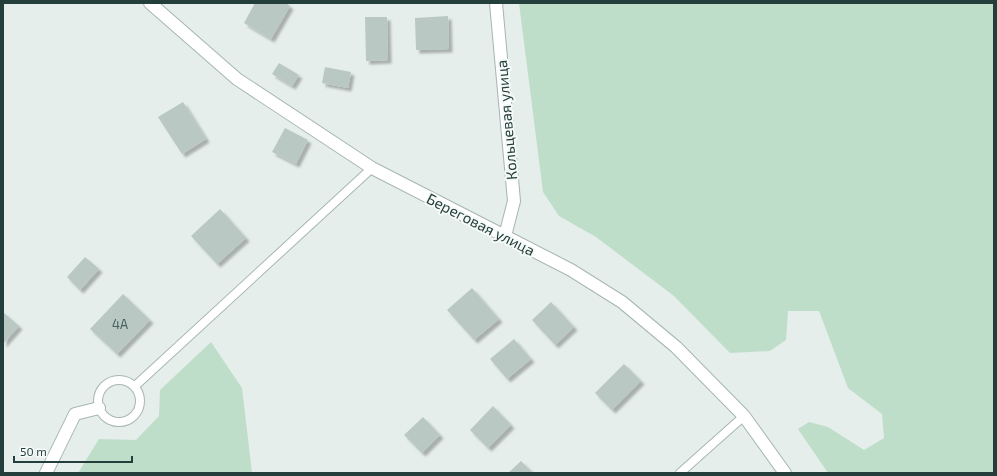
<svg xmlns="http://www.w3.org/2000/svg" width="997" height="476" font-family="'Exo 2',sans-serif">
<defs>
<filter id="shadow"><feDropShadow dx="3.5" dy="3.5" stdDeviation="1" flood-color="#0004"/></filter>
</defs>
<rect width="100%" height="100%" fill="#e5eeeb"/>
<path fill="#bedeca" d="M519,3H994V473H828L798,429L809,422L828,427L864,450L884,438L882,414L848,388L819,311H788L786,340L770,351L730,353L674,296L596,237L559,216L543,192Z
M211,342L242,388L252,473H78L99,439L136,440L159,416L160,390Z"/>
<path fill="#bac8c4" filter="url(#shadow)" d="M255,3H286L290,6L271,39L244,23Z
M448,16L449,49L416,50L415,18Z
M365,17H387L388,60L366,61Z
M279,63L299,75L292,86L272,74Z
M325,67L351,72L348,88L322,83Z
M183,102L206,139L182,154L158,117Z
M285,128L308,140L296,164L272,152Z
M220,209L246,238L217,264L191,236Z
M85,257L99,269L80,290L67,277Z
M472,288L499,319L474,340L447,310Z
M123,294L150,320L117,354L90,329Z
M551,302L574,327L555,345L532,320Z
M3,312L19,326L3,344Z
M514,339L531,359L507,379L490,359Z
M624,364L641,381L612,410L595,393Z
M493,406L511,425L488,448L470,430Z
M423,417L440,435L422,453L404,435Z
M521,461L533,473H508Z"/>
<g fill="none" stroke-linecap="round" stroke-linejoin="round">
<g stroke="#a7b6b3" stroke-width="10">
<path id="service" d="M98 401a21 21 0 1 1 42 0a21 21 0 1 1-42 0Z
M135,386L372,168
M680,473L744,416"/>
</g>
<g stroke="#a7b6b3" stroke-width="14">
<path id="minor" d="M150,3L237,79L372,168L571,270L622,302L676,347L744,416L785,473
M496,3L514,201L505,236
M46,473L75,414L99,408"/>
</g>
<use href="#service" stroke="#fff" stroke-width="8"/>
<use href="#minor" stroke="#fff" stroke-width="12"/>
</g>
<g text-anchor="middle" dominant-baseline="central" stroke-width="4" stroke-linejoin="round" paint-order="stroke">
<g font-size="13" fill="#4a615d">
<text x="120" y="324">4А</text>
</g>
<g font-size="15" fill="#243f3b" stroke="#f5faf8">
<text transform="translate(506 120) rotate(-95)">Кольцевая улица</text>
<text transform="translate(481 224) rotate(27)">Береговая улица</text>
</g>
</g>
<rect width="997" height="476" fill="none" stroke="#243f3b" stroke-width="8"/>
<path d="M14 456v6h118v-6" fill="none" stroke="#243f3b" stroke-width="2"/>
<text x="20" y="456" font-size="12" fill="#243f3b" stroke="#f5faf8" stroke-width="3" paint-order="stroke">50 m</text>
</svg>
